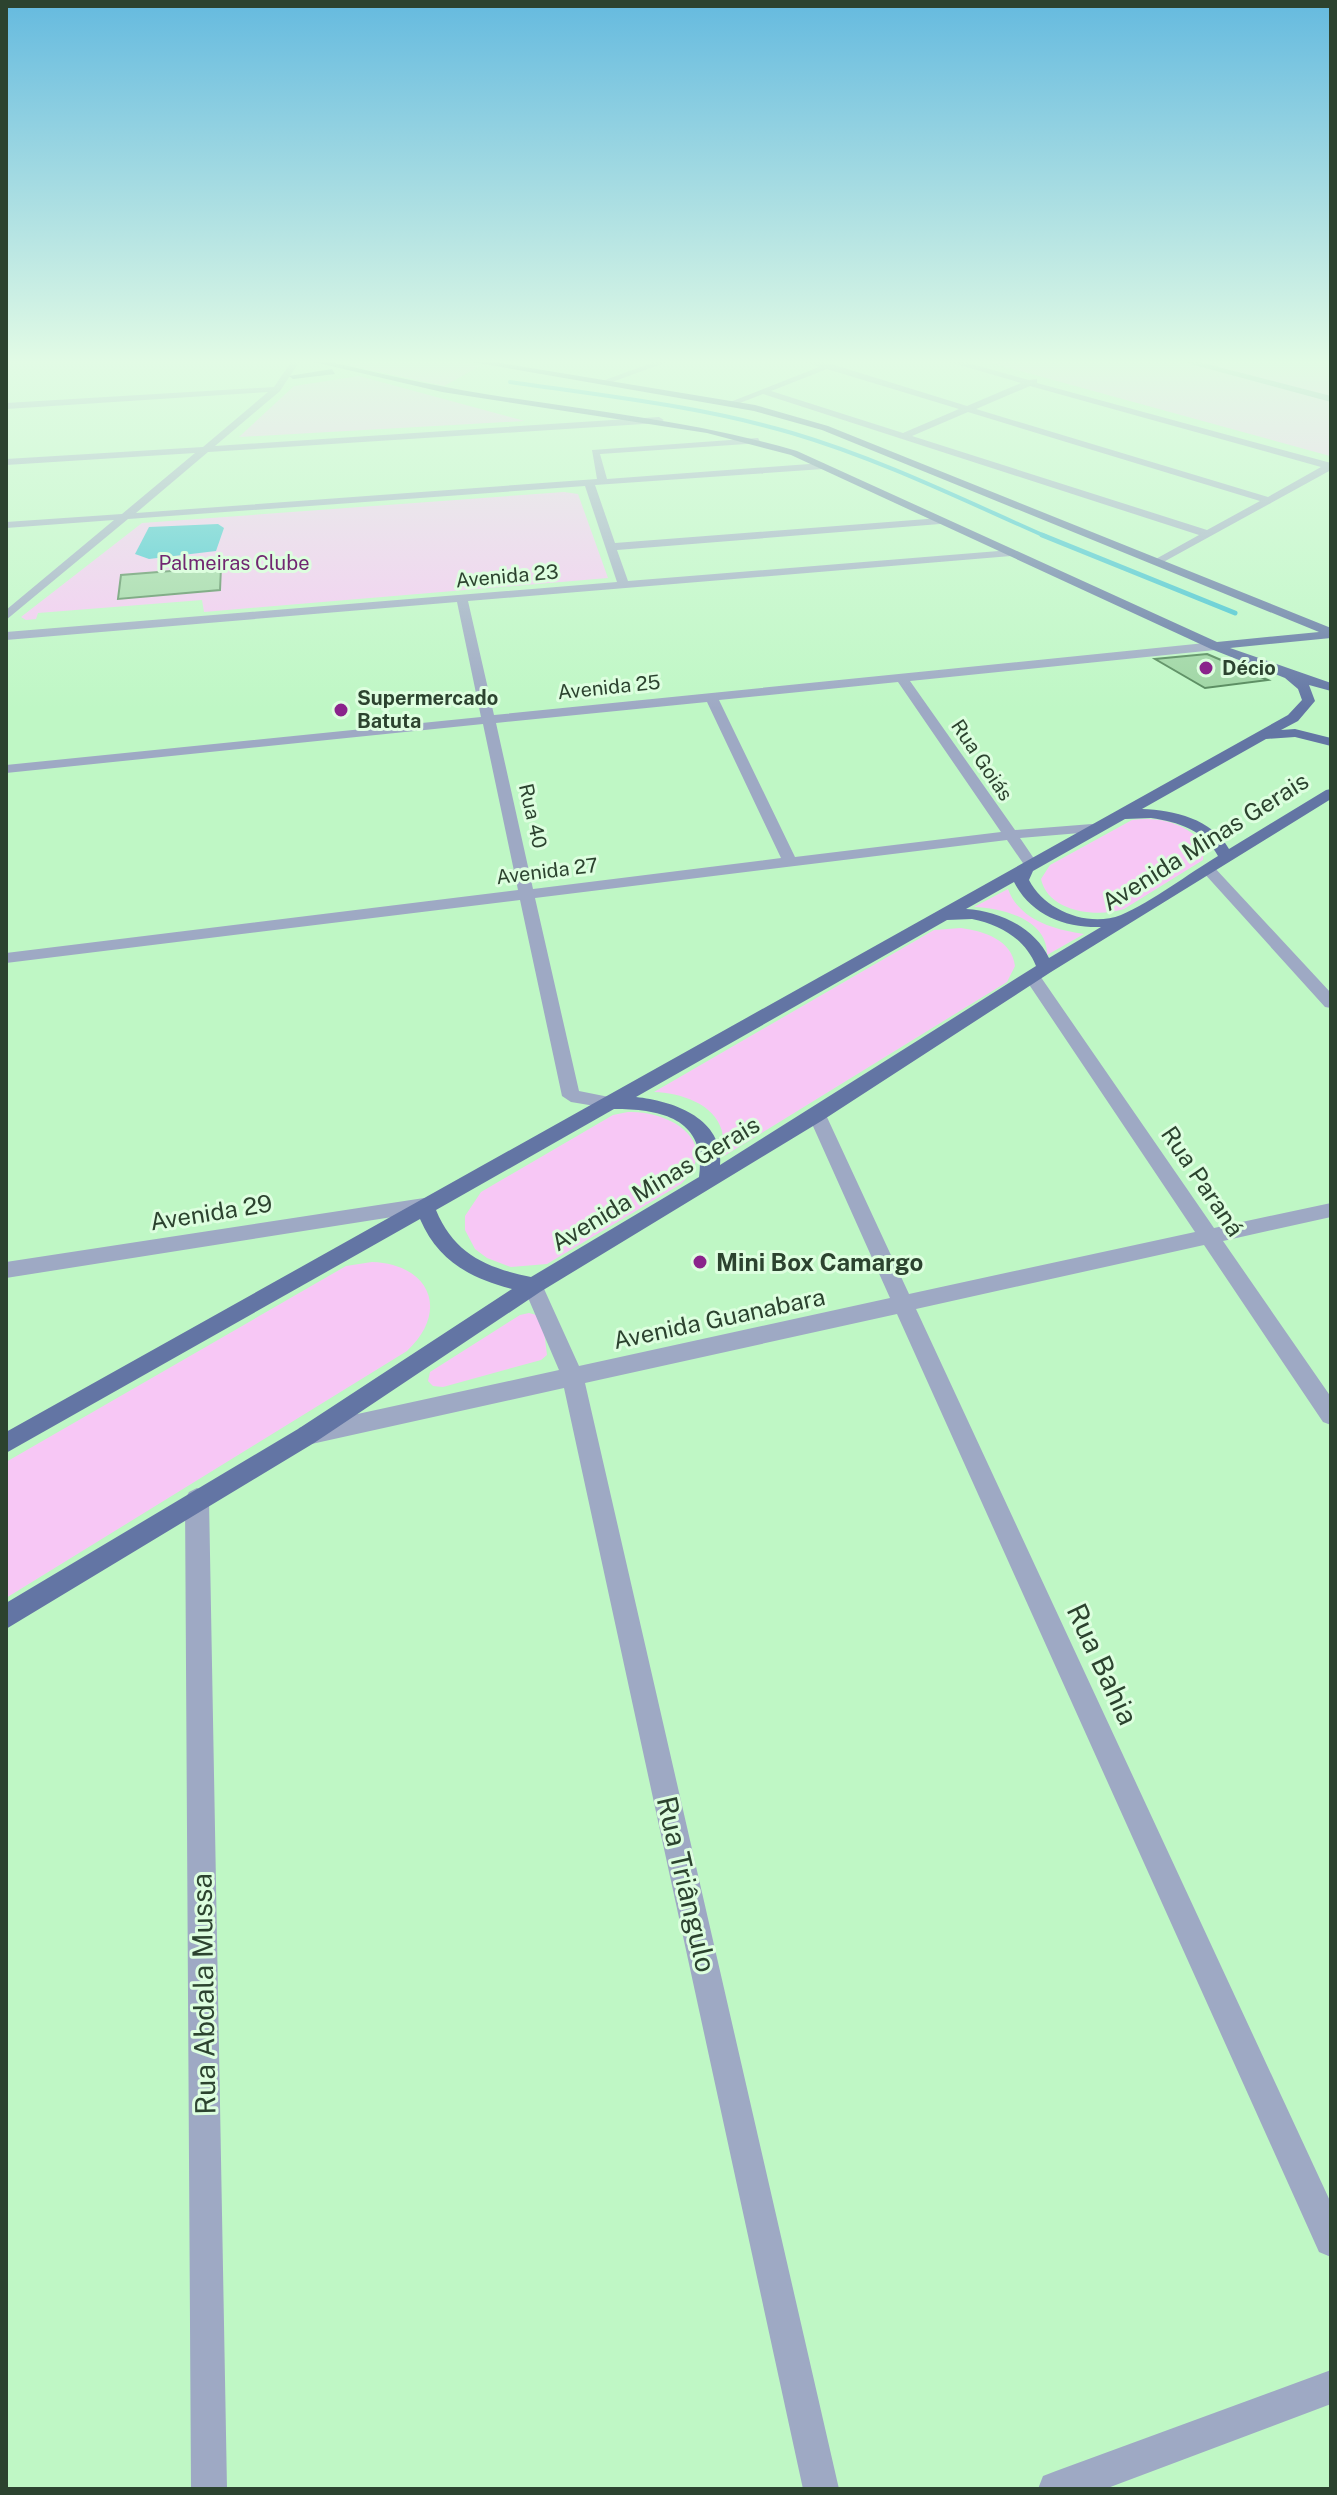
<svg xmlns="http://www.w3.org/2000/svg" width="1337" height="2495" font-family="'Public Sans',sans-serif">
<rect width="100%" height="100%" fill="#bff7c5"/>
<path fill="#f7c7f5" d="M375,359H445L480,366L444,386L347,365Z
M977,359H1331V456H1330Z
M359,376L525,421L239,437L294,386Z
M564,492L578,494L608,578L204,612L202,600L38,613L36,619L26,620L21,617L142,523Z
M1132,820C1158,816 1189,823 1204,846L1203,860L1124,909C1097,918 1048,912 1041,879L1050,865Z
M1008,889C1019,920 1055,930 1084,934L1047,955C1048,919 1002,908 974,907Z
M961,928C984,931 1012,940 1015,966L1007,982L724,1156C721,1148 724,1140 722,1131C714,1103 680,1093 654,1092L934,930Z
M628,1112C669,1110 724,1142 681,1184L547,1264L511,1267L487,1258L475,1249L465,1230V1216L481,1192L613,1115Z
M372,1262C430,1264 450,1311 407,1351L6,1598V1462L346,1266Z
M529,1313L536,1315L544,1331L547,1355L541,1360L443,1387L433,1386L428,1381L430,1372L520,1315Z"/>
<path fill="#41c2d2" d="M218,524L224,528L216,551L149,559L135,554L149,527Z"/>
<g fill="none" stroke-linecap="round" stroke-linejoin="round">
<path stroke="#41c2d2" stroke-width="4" d="M510,382C605,396 700,406 792,433C880,459 963,500 1047,537"/>
<path stroke="#41c2d2" stroke-width="5" d="M1042,535L1235,613"/>
</g>
<path fill="#9ed5a3" stroke="#53875a" stroke-width="2" d="M221,567L220,590L118,599L121,575Z
M1207,654L1268,680L1205,688L1155,659Z"/>
<g fill="none" stroke-linecap="round" stroke-linejoin="round">
<path fill="#9ea9c4" fill-rule="evenodd" d="M293,359H301L280,391L215,446L659,417L664,420L659,423L208,452L136,513L597,479L592,450L758,438L761,443L600,454L607,479L823,463L828,466L823,469L595,485L615,543L940,518L945,521L940,524L617,550L628,581L1011,550L1016,553L1011,556L468,601L494,715L1215,642L1221,646L1215,650L910,681L1015,830L1092,824L1099,828L1092,832L1020,838L1037,863L1035,866H1025L1007,840L535,898L579,1091L619,1099L622,1103L619,1107L613,1109L571,1102L562,1096L520,900L6,963V953L518,890L483,724L6,773V765L481,717L457,602L6,640V632L617,582L585,486L128,519L6,620V610L114,520L6,528V522L122,514L195,453L6,465V459L203,447L268,392L6,409V403L274,387ZM898,682L1001,832L795,857L719,700ZM707,702L781,858L533,889L496,723Z
M662,359H675L604,385L597,383Z
M798,359L831,364L967,406L1021,383L939,359H953L1029,380L1037,379V383L1331,463V470L1158,565L1153,562L1154,560L1199,535L763,394L732,406L725,404L819,367ZM827,369L959,409L903,433L771,391ZM1030,386L1321,467L1268,497L976,409ZM968,412L1260,501L1207,530L912,436Z
M1172,359H1187L1331,396V402Z
M1208,864L1213,866L1331,993V1008L1325,1007L1203,872L1200,869Z
M1032,972L1038,973L1214,1228L1331,1203V1217L1223,1241L1331,1397V1425L1323,1422L1204,1245L916,1309L1331,2203V2257L1319,2252L897,1314L585,1383L839,2489H803L564,1388L307,1445L299,1442L296,1435L299,1428L307,1425L559,1370L523,1286L526,1280H540L579,1366L890,1298L808,1115L817,1109L826,1115L909,1294L1195,1232L1024,977Z
M424,1198L431,1200L434,1205L431,1210L424,1212L6,1278V1262Z
M197,1488L205,1492L209,1499L227,2489H191L185,1499L189,1492Z
M1331,2370V2404L1105,2489H1038L1043,2476L1056,2471Z"/>
<path fill="#6375a4" fill-rule="evenodd" d="M301,359H318C373,372 429,385 485,394C590,411 695,421 797,451L1217,642L1319,632L822,430L754,411L455,359H476L755,405L828,426L1331,628V638L1230,648L1331,683V691L1309,685L1315,701L1298,721L1281,730L1295,729L1331,738V746L1295,737L1266,739L1142,809C1174,810 1212,819 1229,849L1326,790L1331,789V799L1051,972L823,1120L540,1292L314,1443L6,1629V1603L298,1429L512,1289C470,1278 438,1261 420,1219L6,1453V1432L1288,715L1302,700L1298,689L1285,678L1211,649L791,455L707,433L442,392ZM1151,818C1178,822 1204,830 1218,856C1188,874 1153,901 1121,915C1088,928 1044,910 1029,880L1033,871L1125,819ZM1014,882C1031,915 1065,928 1101,927L1049,958C1034,927 999,911 966,909ZM972,919C1001,925 1025,939 1036,966L720,1165C724,1118 673,1101 636,1097L947,920ZM614,1109C662,1109 707,1119 699,1177L531,1277C487,1268 454,1254 436,1210Z
M332,369L335,374L293,379L289,376Z"/>
</g>
<linearGradient id="sky" x2="0" y2="1"><stop stop-color="#65badf"/><stop offset="0.51" stop-color="#e2fbe5"/><stop offset="1" stop-color="#e2fbe5" stop-opacity="0"/></linearGradient>
<rect width="1337" height="709" fill="url(#sky)"/>
<g fill="#8a248b" stroke="#ddfedf" stroke-width="3">
<circle cx="1206" cy="668" r="8"/>
<circle cx="341" cy="710" r="8"/>
<circle cx="700" cy="1262" r="8"/>
</g>
<g text-anchor="middle" dominant-baseline="central" stroke-width="6" stroke-linejoin="round" paint-order="stroke">
<g font-size="20" fill="#712771" stroke="#ddfedf">
<text x="234" y="563">Palmeiras Clube</text>
</g>
<g font-size="20" fill="#2c432f" stroke="#ddfedf">
<text transform="translate(507 576) rotate(-5)">Avenida 23</text>
<text transform="translate(609 687) rotate(-6)">Avenida 25</text>
<text transform="translate(982 760) rotate(56)">Rua Goiás</text>
<text transform="translate(533 816) rotate(77)">Rua 40</text>
<text transform="translate(547 871) rotate(-7)">Avenida 27</text>
</g>
<g font-size="20" font-weight="bold" fill="#2c432f" stroke="#ddfedf" text-anchor="start">
<text x="1222" y="668">Décio</text>
<text x="357" y="698">Supermercado<tspan x="357" dy="23">Batuta</tspan></text>
</g>
<g font-size="24" fill="#2c432f" stroke="#ddfedf">
<text transform="translate(1205 841) rotate(-32)">Avenida Minas Gerais</text>
<text transform="translate(1203 1181) rotate(56)">Rua Paraná</text>
<text transform="translate(655 1183) rotate(-31)">Avenida Minas Gerais</text>
<text transform="translate(211 1212) rotate(-9)">Avenida 29</text>
<text transform="translate(719 1318) rotate(-12)">Avenida Guanabara</text>
</g>
<g font-size="24" font-weight="bold" fill="#2c432f" stroke="#ddfedf" text-anchor="start">
<text x="716" y="1262">Mini Box Camargo</text>
</g>
<g font-size="28" fill="#2c432f" stroke="#ddfedf">
<text transform="translate(1103 1664) rotate(65)">Rua Bahia</text>
<text transform="translate(687 1884) rotate(77)">Rua Triângulo</text>
<text transform="translate(203 1994) rotate(-91)">Rua Abdala Mussa</text>
</g>
</g>
<rect width="1337" height="2495" fill="none" stroke="#2c432f" stroke-width="16"/>
</svg>
